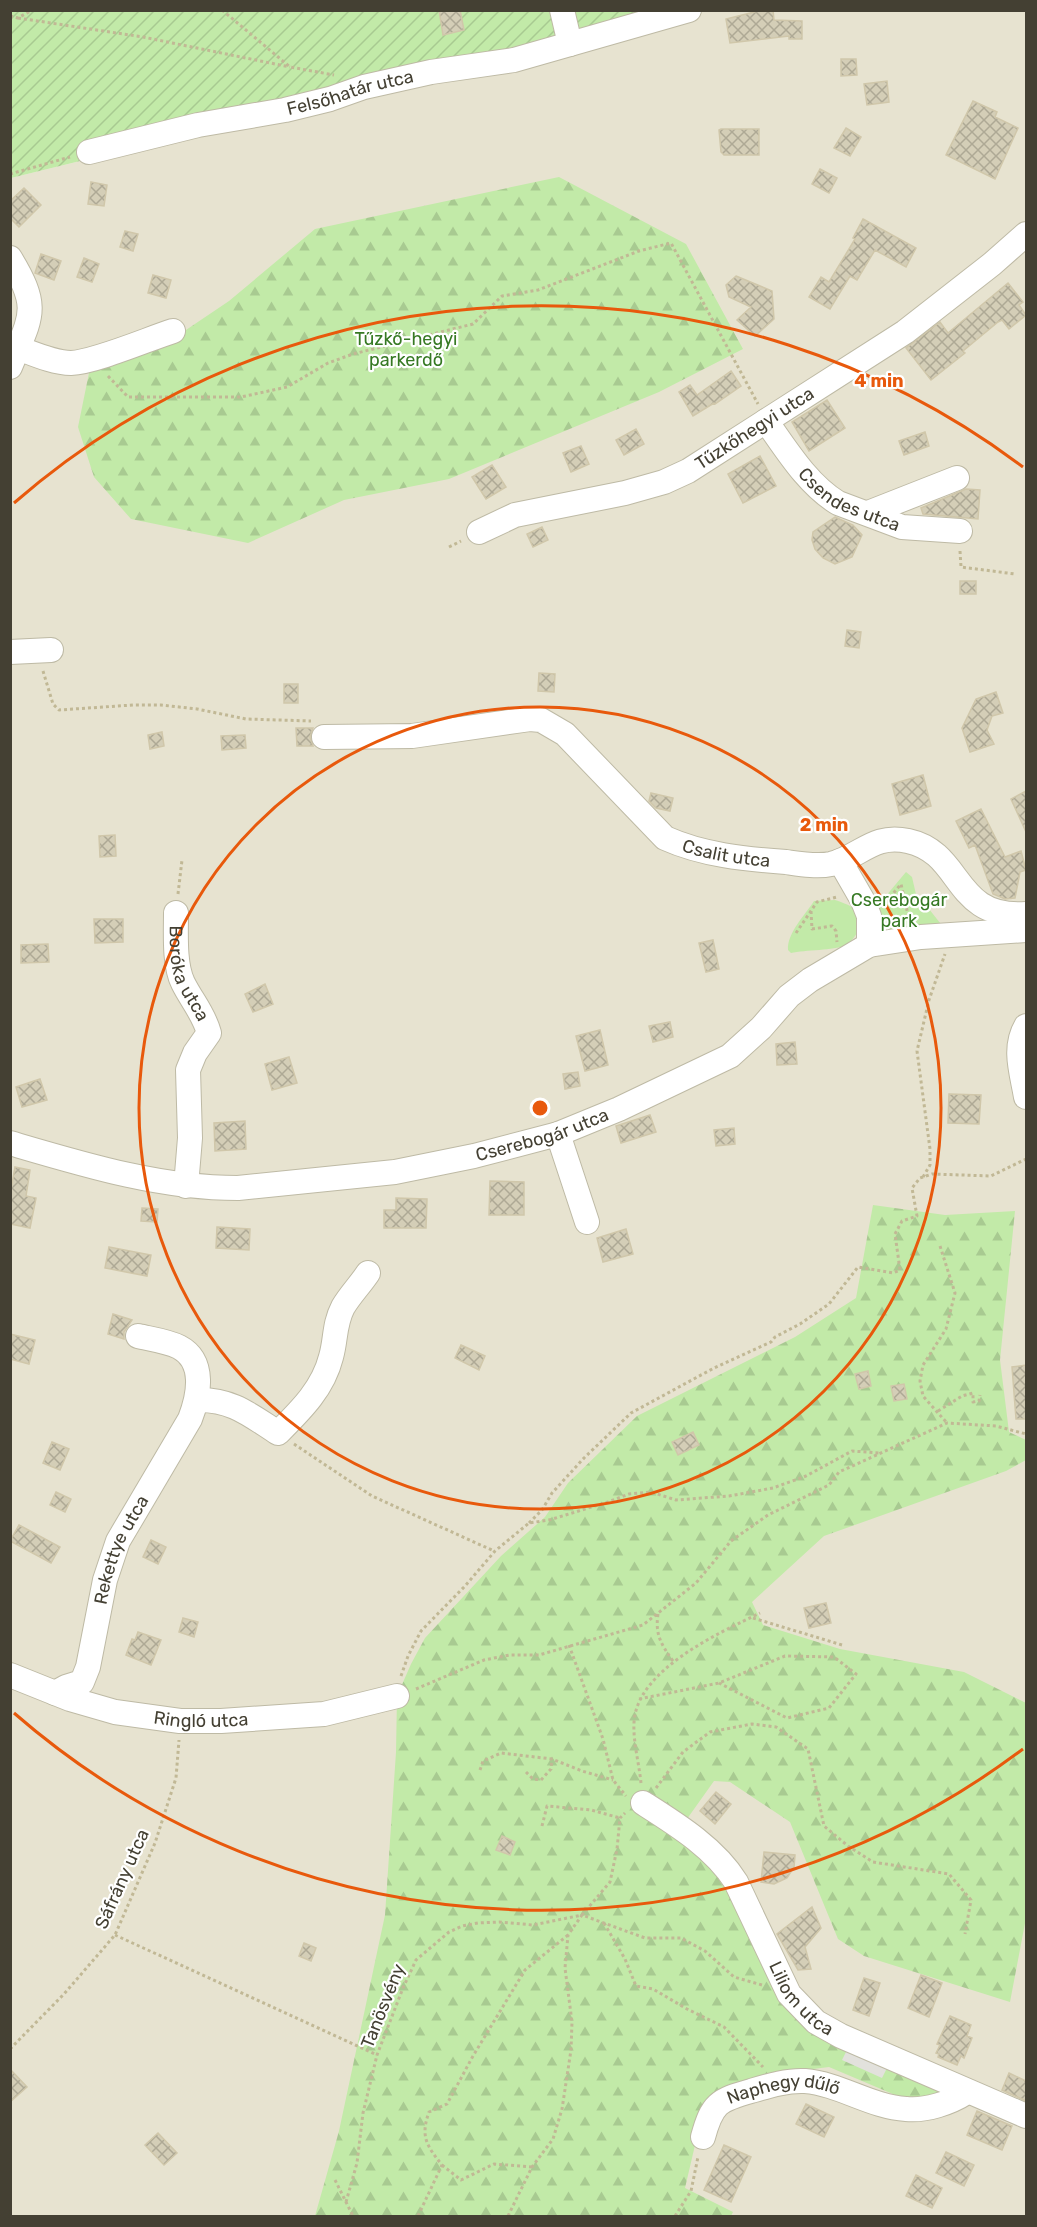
<svg xmlns="http://www.w3.org/2000/svg" width="1037" height="2227" font-family="Rubik,sans-serif">
<defs>
<pattern id="forest-firs" width="22" height="20" patternUnits="userSpaceOnUse" patternTransform="scale(1.5)"><rect width="22" height="20" fill="#c2eaa8"/><path d="M5 1l3.5 6h-7zM16 11l3.5 6h-7z" fill="#a8ca91"/></pattern>
<pattern id="garden-furrows" width="10" height="10" patternUnits="userSpaceOnUse" patternTransform="scale(1.5)"><rect width="10" height="10" fill="#c2eaa8"/><path d="M-1 1l2-2M0 10L10 0M9 11l2-2" fill="none" stroke="#a8ca91"/></pattern>
<pattern id="building-cross-hatch" width="8" height="8" patternUnits="userSpaceOnUse" patternTransform="scale(1.5)"><rect width="8" height="8" fill="#d4ceb7"/><path d="M0 0l8 8M0 8l8-8" fill="none" stroke="#aea995"/></pattern>
</defs>
<rect width="100%" height="100%" fill="#f3f0e2"/>
<path fill="#e7e3d0" d="M690,11H1026V2216H11V178Z"/>
<path fill="url(#forest-firs)" d="M559,177L686,244L743,349L659,392L449,479L344,500L248,543L131,519L94,477L78,427L90,368L183,332L229,301L315,229Z
M873,1205L945,1215L1015,1211L1000,1360L1009,1432L1026,1440V1460L1006,1471L824,1536L752,1602L763,1625L840,1649L964,1672L1026,1703V1918L1010,2002L864,1956L838,1939L790,1822L730,1782L714,1781L677,1833L727,1883L808,2030L945,2093L914,2103L829,2067L773,2074L721,2089L703,2111L685,2188L733,2212L731,2216H315L339,2131L385,1915L396,1752L397,1696L411,1664L425,1638L501,1556L545,1517L568,1483L637,1416L795,1337L856,1298Z"/>
<path fill="#c2eaa8" d="M906,872L912,877L918,903L929,909L944,928L889,930L875,909Z
M835,900C853,906 865,911 857,932C855,938 849,943 844,946C835,950 805,950 791,953L788,950C787,933 805,915 814,901Z"/>
<path fill="url(#garden-furrows)" d="M11,11H690L11,178Z"/>
<path fill="#e2e1dc" d="M849,2046L889,2064L882,2078L842,2060Z"/>
<path fill="url(#building-cross-hatch)" stroke="#d0c7aa" stroke-width="1.5" d="M439,10H460L464,30L443,35Z
M762,10H773L774,20L802,21V39H789V36L730,43L726,19Z
M841,59H856L857,75L841,76Z
M887,81L889,102L867,105L864,84Z
M973,101L997,112L995,117L1018,128L995,179L946,155Z
M846,128L861,137L850,156L834,148Z
M721,129H759V155H724L721,152L719,130Z
M820,169L837,178L829,193L812,184Z
M91,182L107,185L104,206L88,204Z
M24,188L41,205L19,227L10,218V201Z
M863,219L916,248L906,267L875,250L857,280L850,276L830,309L809,297L821,277L829,282L855,239L853,238Z
M125,231L138,234L133,251L120,247Z
M41,254L61,261L54,280L35,273Z
M84,258L99,264L92,282L77,277Z
M153,275L171,280L166,298L148,293Z
M736,276L772,291L774,319L755,336L737,320L751,307L729,297L726,285Z
M1008,283L1023,302L1019,305L1026,315L1009,329L1002,320L998,322L963,351L965,353L931,380L906,348L940,322L948,333Z
M731,371L741,386L715,404L714,403L693,416L679,392L690,385L697,395Z
M827,400L845,428L809,451L792,422Z
M636,429L644,444L624,455L616,440Z
M925,432L929,446L904,455L899,441Z
M581,446L589,464L571,472L563,453Z
M760,456L776,486L743,503L728,474Z
M492,465L506,487L486,499L472,477Z
M966,489L980,490L978,519L923,514L921,508Z
M835,517L853,525L862,535L852,557L835,564L823,558L815,549L812,540L813,532Z
M542,527L548,540L533,547L527,534Z
M960,581H976V594H960Z
M847,630L861,632L859,648L845,646Z
M539,673L555,674L554,692L538,691Z
M284,684H298V703H284Z
M996,692L1003,713L992,716L987,730L994,744L970,752L962,728L976,699Z
M296,728H313L310,737L313,746H297Z
M162,732L164,746L150,749L148,735Z
M245,735L246,748L222,750L221,736Z
M923,775L931,806L900,815L892,784Z
M1026,791V832L1011,799Z
M651,793L673,798L670,811L656,808L649,801Z
M981,809L1005,857L1021,851L1026,870L1020,872L1015,898L1005,899L993,894L975,845L969,848L956,821Z
M115,835L116,856L100,857L99,836Z
M94,919H123V942L95,943Z
M713,940L719,969L706,972L699,943Z
M48,944L49,962L21,963V945Z
M265,984L273,1004L253,1012L245,994Z
M670,1022L673,1037L653,1042L649,1026Z
M600,1030L608,1065L585,1071L576,1036Z
M795,1042L797,1064L777,1065L776,1044Z
M289,1057L297,1083L272,1090L265,1064Z
M578,1072L580,1086L565,1089L563,1074Z
M40,1079L47,1100L22,1107L16,1087Z
M949,1094L981,1095L979,1124L948,1123Z
M650,1115L656,1132L621,1143L616,1126Z
M245,1121L246,1149L215,1151L214,1123Z
M734,1128L735,1144L716,1146L714,1130Z
M15,1167L30,1170L26,1196L36,1198L30,1228L10,1224V1195Z
M490,1181L524,1182V1215H489Z
M396,1198L427,1199L426,1228H384V1210H396Z
M142,1208L158,1209L157,1222L141,1221Z
M217,1227L250,1229L249,1250L216,1248Z
M626,1229L633,1254L603,1262L597,1238Z
M109,1247L151,1255L147,1276L105,1268Z
M113,1314L132,1320L124,1332V1339L108,1334Z
M10,1334L35,1340L29,1364L10,1359Z
M461,1345L485,1356L479,1370L455,1358Z
M1026,1365V1419H1016L1012,1367Z
M868,1371L871,1386L859,1389L855,1374Z
M904,1384L907,1399L894,1401L891,1386Z
M693,1432L699,1445L678,1455L672,1442Z
M52,1442L69,1449L60,1470L43,1463Z
M56,1492L71,1499L65,1512L50,1505Z
M19,1525L60,1547L51,1563L10,1541Z
M151,1540L166,1547L158,1564L143,1557Z
M826,1603L831,1623L809,1628L804,1608Z
M183,1618L198,1622L194,1637L179,1632Z
M138,1632L161,1640L151,1665L126,1655L132,1639L135,1640Z
M716,1792L731,1804L715,1824L700,1811Z
M502,1836L515,1842L510,1855L496,1850Z
M764,1852L795,1855L794,1867L787,1878L774,1884L761,1882Z
M812,1907L821,1928L805,1947L811,1969L798,1970L777,1934Z
M304,1943L316,1948L311,1961L299,1956Z
M921,1975L942,1983L929,2017L908,2008Z
M864,1978L880,1983L869,2016L853,2010Z
M950,2016L971,2025L967,2036L972,2038L964,2058L961,2056L957,2065L938,2057L939,2054L936,2053L940,2045L937,2044Z
M10,2069L27,2087L10,2102Z
M1009,2073L1026,2081V2101L1002,2090Z
M806,2104L834,2117L824,2137L796,2124Z
M977,2111L1012,2126L1002,2150L967,2135Z
M158,2133L177,2153L164,2165L145,2145Z
M724,2145L751,2157L731,2202L704,2190Z
M946,2152L974,2165L964,2186L936,2173Z
M916,2175L942,2188L932,2208L906,2196Z"/>
<g fill="none" stroke-linecap="round" stroke-linejoin="round">
<g stroke="#bebaa5" stroke-width="26">
<g id="minor">
<path d="M562,10L570,44"/>
<path id="s1" d="M89,152L198,125L285,110L330,99L364,87L431,72L514,60L689,10"/>
<path d="M10,258C41,309 31,316 10,367"/>
<path d="M18,348C34,354 54,363 71,363C95,362 148,339 173,331"/>
<path id="s2" d="M766,421C786,449 807,484 838,503L902,527L960,531"/>
<path d="M868,513L957,478"/>
<path id="s3" d="M479,532L515,515L625,493L664,482L688,471L905,332L992,264L1026,234"/>
<path d="M10,652L51,650"/>
<path id="s4" d="M324,737L412,736L530,719L541,720L565,734L665,838C703,855 744,859 786,862C800,864 817,867 831,864C860,857 873,833 908,841C964,853 952,919 1026,914"/>
<path d="M840,861L863,901L869,916V945"/>
<path id="s5" d="M176,913C176,933 174,965 183,983C192,1001 204,1014 209,1033L195,1053L188,1070L190,1138L186,1186"/>
<path d="M1026,1026C1013,1048 1022,1073 1026,1097"/>
<path d="M558,1134L587,1222"/>
<path id="s6" d="M10,1143C85,1165 160,1188 238,1188L395,1172L474,1156L558,1134L619,1109L730,1056L761,1028L789,996L810,980L869,945L921,937L1026,930"/>
<path d="M197,1400C232,1399 250,1415 278,1433C300,1411 323,1389 331,1357C336,1340 334,1324 343,1307C350,1295 360,1285 368,1273"/>
<path id="s7" d="M10,1675L70,1699L115,1712L180,1721H221L324,1714L397,1696"/>
<path id="s8" d="M55,1693L66,1687L82,1682L88,1667L105,1580L118,1541L190,1419C199,1396 206,1361 179,1347C167,1341 151,1339 138,1336"/>
<path id="s9" d="M643,1803C676,1824 715,1848 736,1882L789,1994L816,2022L841,2036L1026,2116"/>
<path id="s10" d="M703,2137C712,2104 718,2100 751,2091C768,2086 787,2080 805,2081C840,2084 871,2107 906,2109C926,2111 950,2103 967,2092"/>
</g>
</g>
<path stroke="#c1b895" stroke-width="3" stroke-dasharray="3 3" stroke-linecap="butt" d="M222,10L290,67L334,75
M10,16L18,18L32,10
M18,18L143,37L290,67
M10,174L70,157
M108,376L128,397H241L287,387L328,363L353,354L473,324L502,296L538,290L639,251L671,243L758,404
M449,547L461,541
M960,551L961,567L1015,574
M43,671L53,704L59,710L133,705H161L197,709L246,719L311,721
M178,894L182,860
M886,902L901,884L909,919
M811,911L812,929L832,926L836,931L837,942
M796,933L817,902L837,897
M923,1177L930,1165V1149L917,1051L929,1000L945,954
M940,1246L955,1293L946,1329L923,1365L920,1381L923,1396L947,1423
M938,1411L962,1396L973,1393V1402L979,1401L980,1395
M294,1444L372,1496L494,1551
M529,1523L542,1510L552,1493L584,1458L631,1413L714,1368L771,1342L775,1337L800,1324L829,1304L858,1267L893,1273L900,1270L895,1234L902,1221L917,1216L912,1188L920,1178L932,1174L991,1176L1026,1159
M658,1614C655,1635 661,1644 673,1661
M753,1618L842,1645
M569,1645L603,1739L613,1780L626,1796
M401,1676L408,1656L421,1631L465,1586L495,1551L529,1523L549,1520L608,1502L629,1494L651,1492L676,1500L729,1496L773,1488L806,1476L852,1451L880,1453
M416,1689L484,1660L510,1655H539L643,1625L696,1583L731,1541L768,1515L829,1485L839,1472L947,1423L996,1426L1026,1434
M639,1699L719,1683L785,1656L834,1657L856,1674L829,1708L787,1718L719,1683
M480,1770L483,1761L501,1753L552,1759L582,1771L613,1780
M526,1772L533,1779L541,1780L551,1769L552,1759
M641,1783C639,1763 633,1742 634,1723C636,1670 719,1633 760,1613
M656,1788L683,1752L710,1732L752,1724L776,1727L808,1749L824,1826L848,1846L873,1862L949,1874L971,1900L965,1934
M542,1826L547,1806L591,1810L620,1818
M604,1923L625,1959L636,1986L653,1989L687,2009L724,2027L763,2067
M115,1935L377,2055
M10,2049L64,1994L115,1935L155,1843L176,1778L179,1740
M442,2165L461,2180L494,2164L532,2167
M335,2180L353,2216
M346,2202L357,2163L363,2113L377,2055L403,1988L416,1960L449,1932L462,1926L478,1923L499,1922L533,1925L582,1915L610,1882L617,1849L620,1818L625,1813
M418,2216L442,2165C427,2146 420,2137 429,2112L447,2104L473,2056L525,1970L568,1935
M508,2216L532,2167L553,2139L562,2109L571,2050L572,2022L565,1968L568,1935L582,1915L645,1938H681L705,1951L734,1977L762,1985
M675,2216L691,2191L698,2157"/>
<use href="#minor" stroke="#fff" stroke-width="24"/>
</g>
<g fill="none" stroke="#e8590c" stroke-width="3">
<circle cx="540" cy="1108" r="401"/>
<path d="M1023 1749A802 802 0 0 1 14 1713M14 503A802 802 0 0 1 1023 467"/>
</g>
<g text-anchor="middle" dominant-baseline="central" stroke-width="4.5" stroke-linejoin="round" paint-order="stroke">
<g font-size="18" fill="#444033" stroke="#fff">
<text stroke="none"><textPath href="#s1" startOffset="268">Felsőhatár utca</textPath></text>
<text stroke="none"><textPath href="#s3" startOffset="298">Tűzkőhegyi utca</textPath></text>
<text stroke="none"><textPath href="#s2" startOffset="118">Csendes utca</textPath></text>
<text stroke="none"><textPath href="#s4" startOffset="454">Csalit utca</textPath></text>
<text stroke="none"><textPath href="#s5" startOffset="63">Boróka utca</textPath></text>
<text stroke="none"><textPath href="#s6" startOffset="543">Cserebogár utca</textPath></text>
<text stroke="none"><textPath href="#s8" startOffset="168">Rekettye utca</textPath></text>
<text stroke="none"><textPath href="#s7" startOffset="198">Ringló utca</textPath></text>
<text transform="translate(122 1879) rotate(-66)">Sáfrány utca</text>
<text stroke="none"><textPath href="#s9" startOffset="258">Liliom utca</textPath></text>
<text transform="translate(383 2006) rotate(-68)">Tanösvény</text>
<text stroke="none"><textPath href="#s10" startOffset="105">Naphegy dűlő</textPath></text>
</g>
<g font-size="18" fill="#367923" stroke="#fff">
<text x="406" y="339">Tűzkő-hegyi<tspan x="406" dy="21">parkerdő</tspan></text>
<text x="899" y="900">Cserebogár<tspan x="899" dy="21">park</tspan></text>
</g>
</g>
<circle cx="540" cy="1108" r="9" fill="#e8590c" stroke="#fff" stroke-width="3"/>
<g font-size="18" text-anchor="middle" font-weight="bold" fill="#e8590c" stroke="#fff" stroke-width="4.5" stroke-linejoin="round" paint-order="stroke">
<text x="879" y="387">4 min</text>
<text x="824" y="831">2 min</text>
</g>
<rect width="1037" height="2227" fill="none" stroke="#444033" stroke-width="24"/>
</svg>
